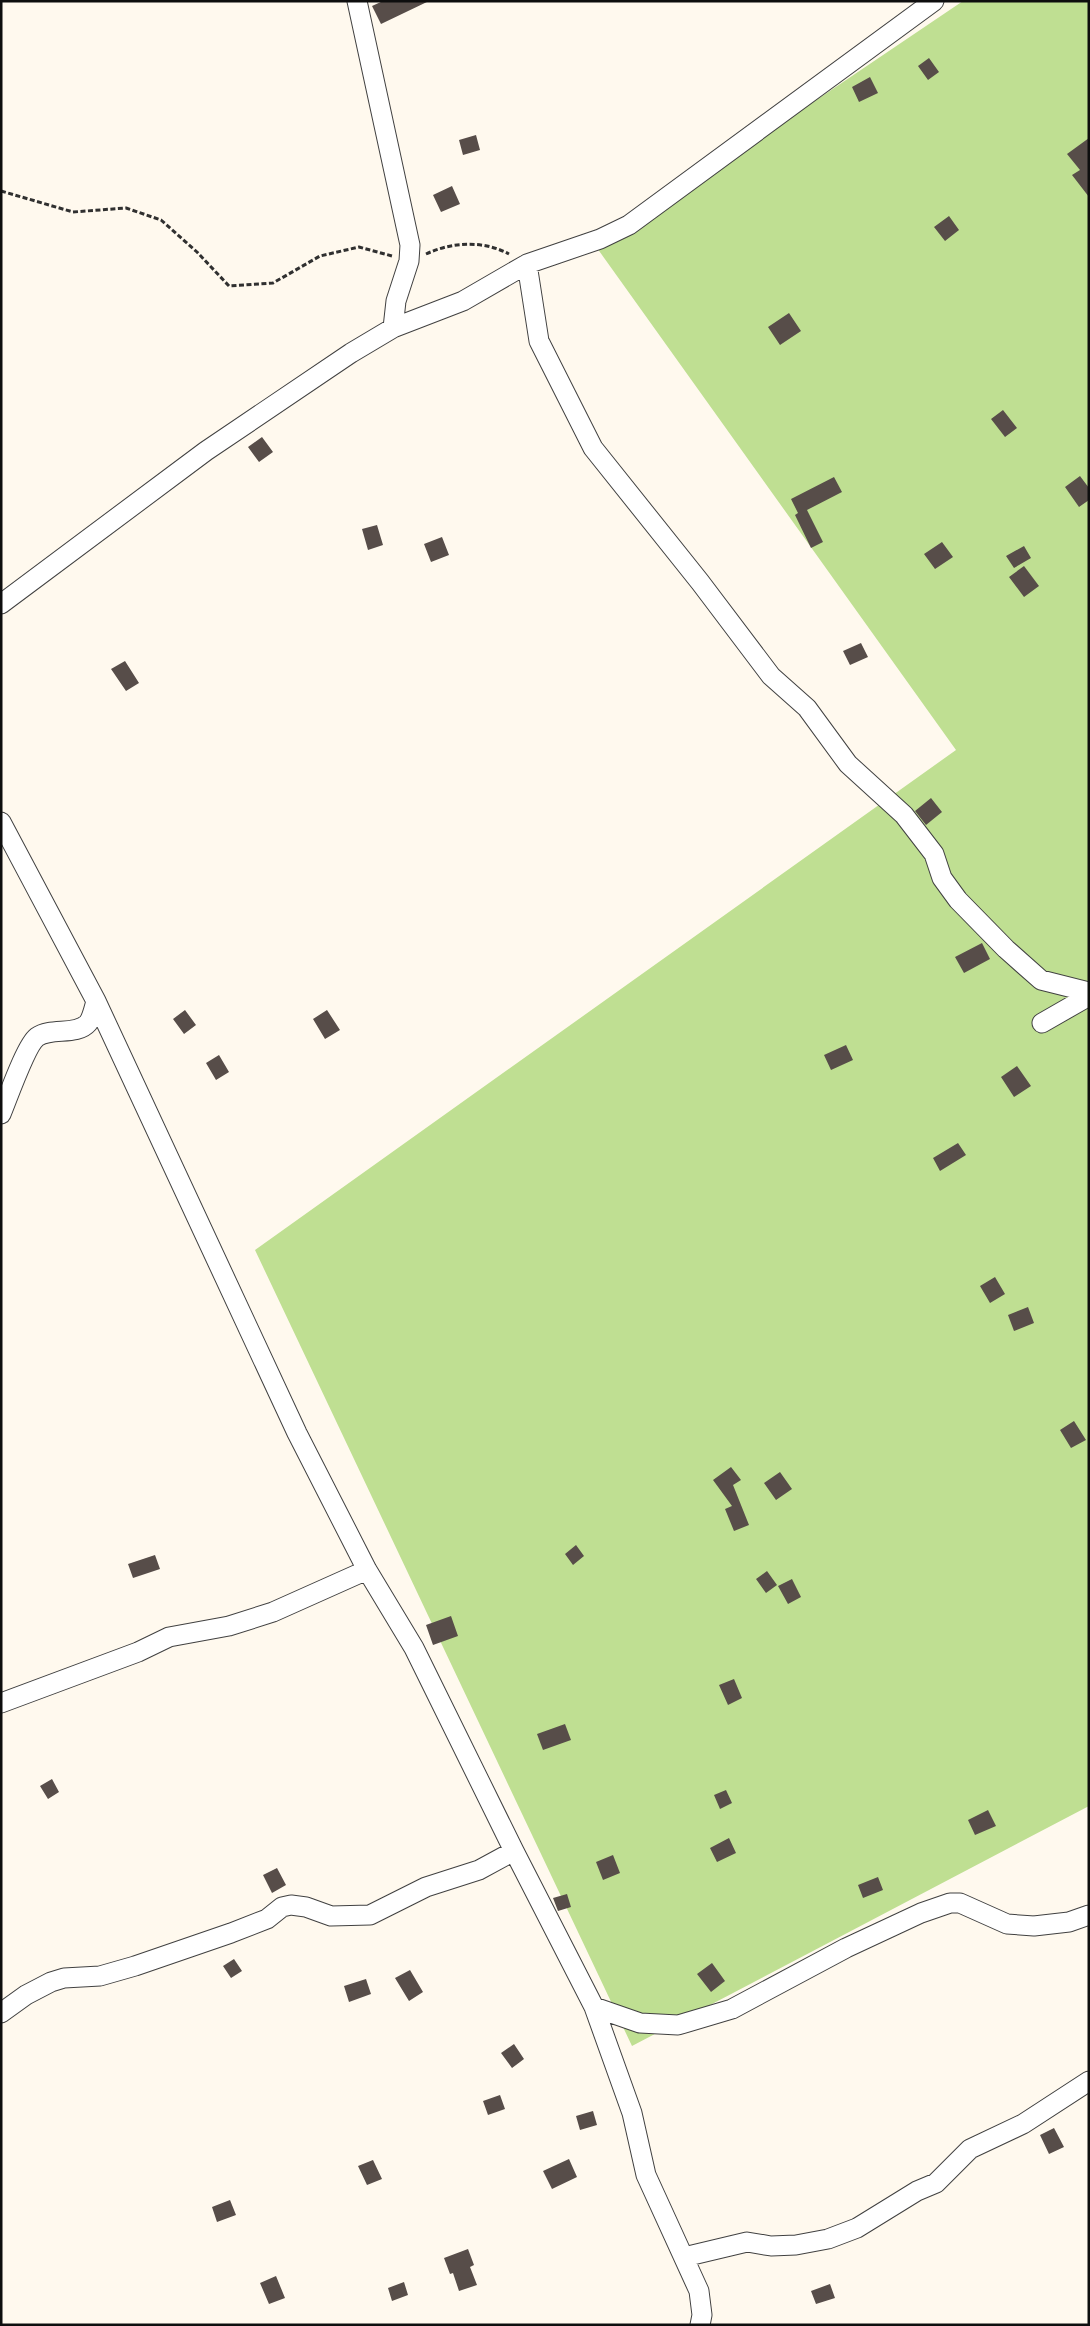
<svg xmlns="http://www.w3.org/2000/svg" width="1090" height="2326" font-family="Literata,serif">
<rect width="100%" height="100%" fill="#fff9ee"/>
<path fill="#bfdf92" d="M963,1H1089V1806L632,2046L255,1250L956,750L597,248Z"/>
<path fill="#574d49" d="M383,1H429L381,24L372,6Z
M929,58L939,72L928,80L918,66Z
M870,77L878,93L859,102L852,87Z
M476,135L480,150L463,155L459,140Z
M1089,138V197L1072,175L1080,170L1067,154Z
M452,186L460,204L441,212L433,195Z
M949,216L959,230L945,241L934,227Z
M789,313L801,331L780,345L768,327Z
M1003,410L1017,428L1005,437L991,419Z
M262,437L273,452L259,462L248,447Z
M1080,476L1089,488V500L1079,507L1065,487Z
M834,477L842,492L807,510L823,542L811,548L795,515L798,513L791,499Z
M377,525L383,545L368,550L362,529Z
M442,537L449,555L431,562L424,544Z
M942,542L953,557L935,569L924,554Z
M1024,546L1031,558L1014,568L1006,556Z
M1024,566L1039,586L1024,597L1009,577Z
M861,643L868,657L850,665L843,651Z
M125,661L139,683L126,691L111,669Z
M931,798L942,812L926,825L915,811Z
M982,943L990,959L964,973L955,957Z
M185,1010L196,1025L184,1034L173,1019Z
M327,1010L340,1030L325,1039L313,1019Z
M846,1045L853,1060L831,1070L824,1055Z
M219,1055L229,1072L216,1080L206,1063Z
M1017,1066L1031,1086L1014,1097L1001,1077Z
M958,1143L966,1155L940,1171L933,1158Z
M995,1277L1005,1294L990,1303L980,1286Z
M1028,1307L1034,1323L1014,1331L1008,1315Z
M1074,1421L1086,1440L1071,1448L1060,1430Z
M731,1467L741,1480L733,1485L749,1525L734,1531L725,1509L732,1506L713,1480Z
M780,1472L792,1489L776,1500L764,1483Z
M576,1545L584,1556L573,1565L565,1554Z
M155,1555L160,1569L133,1578L128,1564Z
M767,1571L777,1585L766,1593L756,1579Z
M792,1579L801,1597L788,1604L778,1586Z
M451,1616L458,1636L433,1645L426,1625Z
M734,1679L742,1698L728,1705L719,1685Z
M565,1724L571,1740L543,1750L537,1734Z
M52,1779L59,1792L48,1799L40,1786Z
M726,1790L732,1803L720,1809L714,1795Z
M988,1810L996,1826L975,1835L968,1820Z
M729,1838L736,1853L717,1862L710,1848Z
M613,1855L620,1873L603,1880L596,1862Z
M277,1868L286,1885L272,1893L263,1875Z
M878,1877L883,1890L863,1898L858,1885Z
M567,1894L571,1907L558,1911L553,1898Z
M234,1959L242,1971L231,1978L223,1966Z
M712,1963L725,1981L711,1992L697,1974Z
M410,1970L423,1992L409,2001L395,1978Z
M366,1979L371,1994L349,2002L344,1986Z
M514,2044L524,2059L512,2068L501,2053Z
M500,2095L505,2109L488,2115L483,2101Z
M593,2111L597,2125L580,2130L576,2116Z
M1054,2128L1064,2147L1049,2154L1040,2135Z
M569,2159L577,2177L552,2189L543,2171Z
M373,2160L382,2179L367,2185L358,2166Z
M230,2200L236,2215L217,2222L212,2207Z
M468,2249L474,2265L470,2267L477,2285L459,2291L453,2273L450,2274L444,2258Z
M276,2276L285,2298L269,2304L260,2283Z
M404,2282L408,2295L392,2301L388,2288Z
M830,2284L835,2298L816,2304L811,2291Z"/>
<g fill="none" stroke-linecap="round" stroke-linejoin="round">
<g stroke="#414141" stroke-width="21">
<path id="minor" d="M357,1L410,245L409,261L396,301L393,328
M527,264L539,341L593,448L700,582L771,676L807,708L848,764L904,815L934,854L942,878L958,900L1006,949L1041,980L1089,992
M1,604L206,451L351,353L393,328L463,301L527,264L600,239L629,225L934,1
M1,822L96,1001L297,1433L367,1570L414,1648L514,1851L594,2007L632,2113L646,2175L699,2291L702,2315L700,2325
M1042,1023L1089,996
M1,1114C7,1100 26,1045 37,1037C51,1027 77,1036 88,1023C92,1018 94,1008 96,1001
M1,1703L138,1652L169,1637L229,1626L273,1612L367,1570
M594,2007L640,2023L678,2025L732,2009L846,1948L921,1913L950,1903H960L1007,1924L1034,1926L1069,1922L1089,1915
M1,2013L26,1995L51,1982L64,1978L100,1976L135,1966L231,1933L267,1919L282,1907L291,1905L306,1907L331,1916L370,1915L426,1887L479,1870L514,1851
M684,2257L747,2242L771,2246L796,2245L828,2239L857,2228L917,2191L936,2183L970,2149L1023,2124L1089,2081"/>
</g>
<path stroke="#303030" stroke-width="3" stroke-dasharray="5 2.5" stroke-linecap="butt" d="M1,191L73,212L126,208L161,220L197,252L229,286L273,283L320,256L359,247L392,256
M426,254C452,242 483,240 509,254"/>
<use href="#minor" stroke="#fff" stroke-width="19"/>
</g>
<rect width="1090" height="2326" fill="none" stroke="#0e0e0e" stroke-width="5"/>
</svg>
